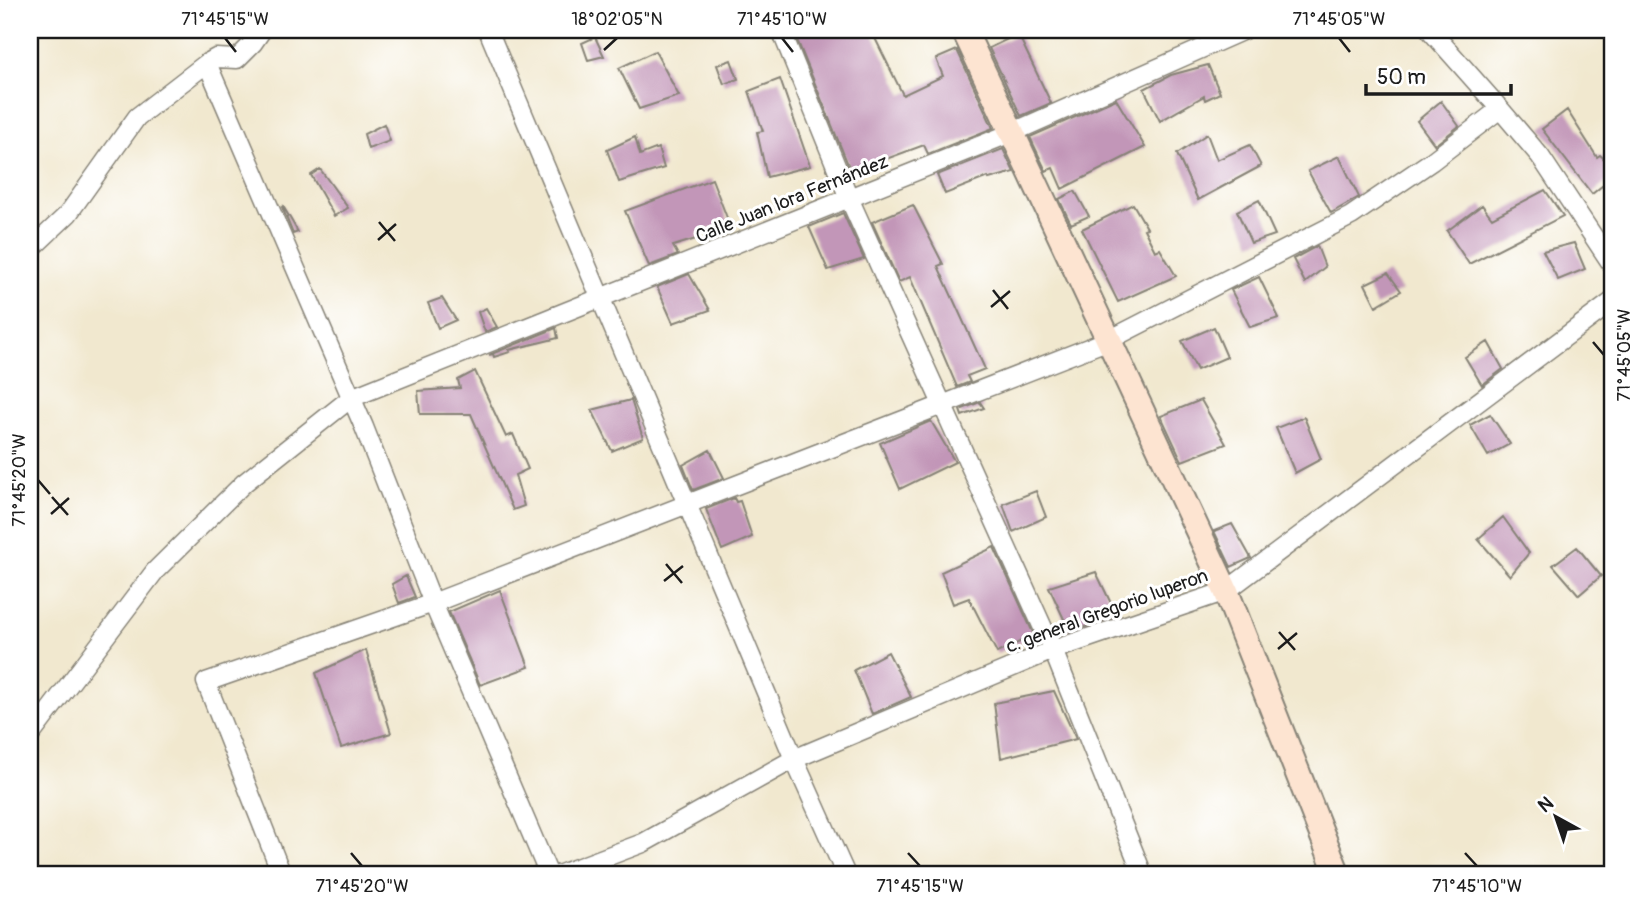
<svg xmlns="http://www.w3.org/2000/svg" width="1643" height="905" font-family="Pangolin,sans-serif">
<rect width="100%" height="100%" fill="#fff"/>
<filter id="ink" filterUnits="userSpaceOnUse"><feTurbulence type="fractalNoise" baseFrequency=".0143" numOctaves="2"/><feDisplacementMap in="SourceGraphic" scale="14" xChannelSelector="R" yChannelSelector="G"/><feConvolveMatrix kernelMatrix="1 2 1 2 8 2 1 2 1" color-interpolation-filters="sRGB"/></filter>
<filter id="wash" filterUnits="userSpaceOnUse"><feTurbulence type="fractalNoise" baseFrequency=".00686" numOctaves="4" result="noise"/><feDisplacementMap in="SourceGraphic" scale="28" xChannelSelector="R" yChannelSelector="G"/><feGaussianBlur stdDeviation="1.57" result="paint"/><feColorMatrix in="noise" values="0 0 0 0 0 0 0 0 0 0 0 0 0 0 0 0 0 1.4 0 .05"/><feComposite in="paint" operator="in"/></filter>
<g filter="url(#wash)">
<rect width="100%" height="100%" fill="#f1e8cf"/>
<g id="blocks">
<path fill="#c296b8" d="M793,30H871L903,95L943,76L936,59L957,50L993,128L928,154L924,145L851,172Z
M1018,34L1051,103L1021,116L989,48Z
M595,37L604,56L588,60L582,43Z
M655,51L679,96L639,109L619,68Z
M731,60L738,79L724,84L717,65Z
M1208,65L1220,93L1205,100L1204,96L1160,121L1144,89L1171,75Z
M780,79L810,166L767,177L757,132L763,131L749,91Z
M1116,99L1145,147L1062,189L1053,168L1046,171L1030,137Z
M1441,101L1459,126L1435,145L1417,121Z
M1567,110L1597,157L1600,155L1613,167V177L1592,194L1542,129Z
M384,124L390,141L368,149L364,134Z
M1207,134L1217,160L1250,145L1261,166L1198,200L1177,154Z
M635,137L640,155L658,148L664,168L619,182L607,150Z
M1003,149L1014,172L989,179L988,177L945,194L937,175Z
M1339,156L1359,197L1331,213L1308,171Z
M320,169L348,208L334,216L311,175Z
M712,179L729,223L697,233L699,238L673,246L678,255L649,266L625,211Z
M1545,190L1563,216L1469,264L1447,231L1482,205L1492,218Z
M1075,191L1089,216L1071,224L1059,199Z
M1259,200L1275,235L1251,243L1237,211Z
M1133,204L1147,228L1144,229L1155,251L1160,249L1176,276L1118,302L1082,229Z
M913,205L943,264L938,266L985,369L967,376L970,382L957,387L910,277L899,282L872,222Z
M283,206L298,232L293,234L282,207Z
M843,213L864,259L828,270L809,227Z
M1574,243L1585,269L1558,280L1543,251Z
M1317,246L1325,267L1305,283L1293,259Z
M1388,273L1401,291L1376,306L1365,284Z
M689,274L710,310L673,323L657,287Z
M1259,277L1279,318L1250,327L1231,290Z
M442,298L456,320L438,328L428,303Z
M486,308L497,327L485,332L478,312Z
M1214,327L1227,357L1197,370L1182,341Z
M556,328L558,338L509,350L510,352L494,357L493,354L489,355Z
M1488,342L1503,369L1482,385L1465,357Z
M475,371L506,437L513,434L528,469L515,475L524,506L513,510L471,414H420L418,391L460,388L458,380Z
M631,400L643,438L612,451L592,410Z
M1201,400L1226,444L1182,461L1161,416Z
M980,402L984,408L962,416L960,410Z
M1490,414L1510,444L1488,456L1470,425Z
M1304,417L1321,459L1295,473L1276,428Z
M931,421L955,462L900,489L880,443Z
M710,450L724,478L693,490L683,465Z
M1036,491L1046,517L1013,532L1003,504Z
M734,498L736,502L740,501L752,537L722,550L706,509Z
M1503,517L1529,553L1510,576L1478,539Z
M1232,524L1251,558L1231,567L1214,531Z
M994,547L1034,635L997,653L969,598L953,604L941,572Z
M1577,547L1601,576L1579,595L1553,565Z
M1096,572L1117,616L1070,632L1049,587Z
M406,576L415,597L399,603L392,584Z
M500,590L529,667L480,685L449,612Z
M366,650L391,733L341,748L316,673Z
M888,652L911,697L872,714L854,670Z
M1054,691L1076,739L1001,758L994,703Z"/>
</g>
</g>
<g filter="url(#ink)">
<use href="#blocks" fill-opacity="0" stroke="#868276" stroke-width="2"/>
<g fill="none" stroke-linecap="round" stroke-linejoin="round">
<g stroke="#868276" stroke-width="21">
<path id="minor" d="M488,30L794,759L846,875
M781,30L849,198L1053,650L1143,875
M1430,30L1500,109
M207,63L364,427L433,603L549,875
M30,250L68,214L137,117L207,63L216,58L237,59L253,43L262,30
M30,736L155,571L244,483L351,398L1011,133L1244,30
M282,875L206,682L433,603L1109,340L1351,216L1432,161L1500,109L1540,156L1613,266
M558,875L643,843L794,759L1053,650L1226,591L1613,301"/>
</g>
<g stroke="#868276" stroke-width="28">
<path id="secondary" d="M964,30L1226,591L1338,875"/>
</g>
<use href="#minor" stroke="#fff" stroke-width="18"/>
<use href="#secondary" stroke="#fde4d1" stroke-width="24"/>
</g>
</g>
<path fill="none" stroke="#1c1c1c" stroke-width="2.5" d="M225,38L236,52M782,38L793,52M1339,38L1350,52M604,50L617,38M379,222L395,241M378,240L396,224M993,290L1008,309M991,307L1010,291M1593,342L1604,355M38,480L50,494M52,497L68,515M51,514L69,498M666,564L682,583M664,581L683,566M1279,632L1295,650M1278,649L1297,633M351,853L362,866M908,853L920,866M1465,853L1477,866"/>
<g text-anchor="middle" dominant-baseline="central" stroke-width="6" stroke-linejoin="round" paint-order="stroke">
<g font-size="19" fill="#1c1c1c" stroke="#fff">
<text transform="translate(792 199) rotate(-22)">Calle Juan lora Fernández</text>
<text transform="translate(1107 611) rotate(-20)">c. general Gregorio luperon</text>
</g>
</g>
<rect width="1643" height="905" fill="none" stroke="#fff" stroke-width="77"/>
<g transform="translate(1556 817) rotate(320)" stroke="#ffffff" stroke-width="5" paint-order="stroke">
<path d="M0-5L12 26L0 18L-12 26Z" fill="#1c1c1c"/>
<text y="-10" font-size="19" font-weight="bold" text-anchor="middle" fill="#1c1c1c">N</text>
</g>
<path d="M1366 84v10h145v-10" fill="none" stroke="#1c1c1c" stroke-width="3.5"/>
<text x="1377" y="84" font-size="21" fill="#1c1c1c" stroke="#ffffff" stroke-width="5" paint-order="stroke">50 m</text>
<rect x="38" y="38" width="1566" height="828" fill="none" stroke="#1c1c1c" stroke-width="2.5"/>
<g font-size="18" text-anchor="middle" fill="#1c1c1c">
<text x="225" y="25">71°45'15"W</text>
<text x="617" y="25">18°02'05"N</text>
<text x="782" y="25">71°45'10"W</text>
<text x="1339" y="25">71°45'05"W</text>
<text transform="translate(1624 355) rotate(-90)" y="6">71°45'05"W</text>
<text transform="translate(19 480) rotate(-90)" y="6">71°45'20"W</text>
<text x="362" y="892">71°45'20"W</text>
<text x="920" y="892">71°45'15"W</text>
<text x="1477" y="892">71°45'10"W</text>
</g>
</svg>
